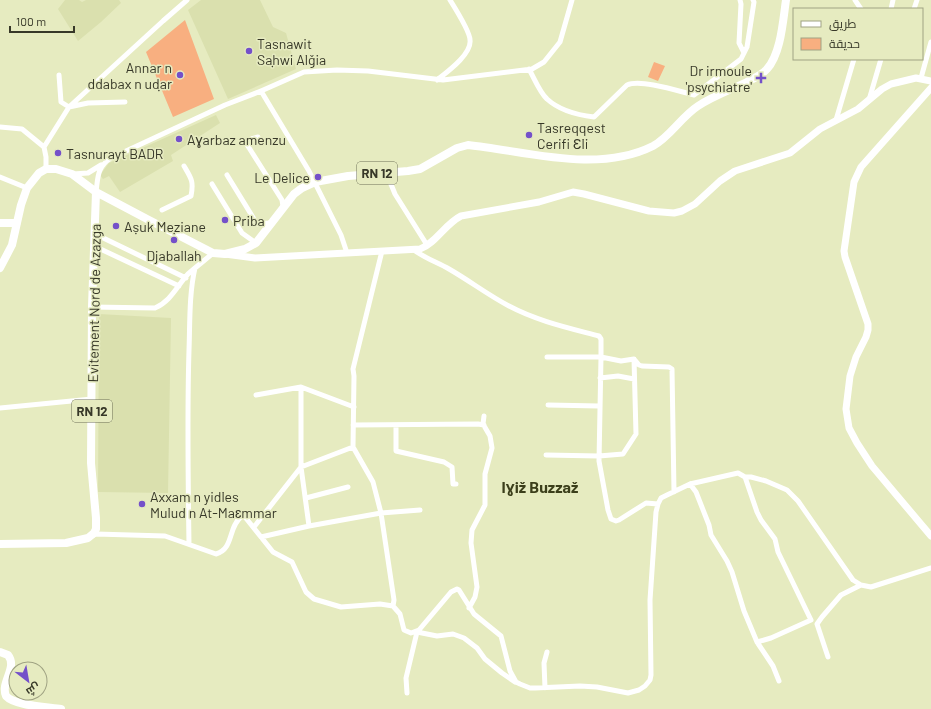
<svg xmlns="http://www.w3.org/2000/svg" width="931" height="709" font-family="Barlow,Cairo,sans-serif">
<rect width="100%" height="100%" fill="#e6ebc0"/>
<path fill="#dae0ae" d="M65,0H79L82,2L86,0H119L121,3L101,22L78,41L58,9Z
M201,0H260L273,27L286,33L296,69L228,99L188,10Z
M216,115L220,123L171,155L173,161L120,192L109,176L103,179L100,175L109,163Z
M99,314L171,318L168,493L98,492Z"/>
<path fill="#f8af80" d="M185,20L214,99L173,117L146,52Z
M654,62L665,66L658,81L648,77Z"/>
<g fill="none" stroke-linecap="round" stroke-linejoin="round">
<path stroke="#fff" stroke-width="5" d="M740,0L741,4L739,43L744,53
M855,0L861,9
M891,9L893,0
M914,9L917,0
M529,69C534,78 540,93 547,99C560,111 577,115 594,117L627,85C641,79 678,91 694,95L741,59L747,47L754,2L753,0
M59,75L61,102L69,107L88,103L125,102
M921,78L931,42
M437,80C447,72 472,54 470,40C470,32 455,8 450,0
M714,81L723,92
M261,91L309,171L341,235L347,253
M869,100L881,59
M836,120L854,59
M0,127L22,129L44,147L46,157V169
M258,137L251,139L246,143L282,200L283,206
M44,147L69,107L163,21L187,0
M386,172L395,194L427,245
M73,174L88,173L101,165
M227,175L257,224L270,223
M0,177L27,188
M212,184L242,233L256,243
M96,192C98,177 97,167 111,158L225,105L261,91L304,72L337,70L368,71L443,80L532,69L544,62L560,42L572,0
M162,210L191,196C194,181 191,178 184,166
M95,234L186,278
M94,246L179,286
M414,250C426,259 437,262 449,269C470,281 488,295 509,306C537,321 569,328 599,336L601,339V357L621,361L634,359L639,365L642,366L669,367L672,369L674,492
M92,307L155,308C171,301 177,286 188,274C196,267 205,260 213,253
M547,357H601L599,461L608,510L611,519L616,521L619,520L646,503L658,504
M600,378L618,376L634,379
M301,387V467L309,526
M256,395L301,387L354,407
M548,405L599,406
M0,408L92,399
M353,425L478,424L484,425
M396,425V451L444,462L452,467L453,484H456
M353,447L373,482L381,513L394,600L393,606
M546,455L599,456L623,454L636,434L634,359
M745,477L757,512L761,520L775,539L778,552L811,620L771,638L757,642
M690,484L696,492L709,525L711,535L727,561L732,572L744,611L757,642L773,666L779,681
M306,498L348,487
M254,527L301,467L353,447L354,376L353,369L382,251
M92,536L96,534L165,536L216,554C234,549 228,527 241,517H245L273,552L292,562L306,592L314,599L341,607L380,604L393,606L400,614L404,630L411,633L419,630L451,592L457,589L459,590L474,614L501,636L510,671L516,682L520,684L530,688H535L580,686L597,687L628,693L639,690L645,686L650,680L651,675L650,600L656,512L658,504L661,498L667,495L690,484L738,473L745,477H751L766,481L787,490L798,501L853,580L861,585L871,587L931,568
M261,537L309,526L381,513L420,510
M189,544C188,479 187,415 189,350C190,323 189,294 195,268
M469,608L475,597L477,587L471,543L472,530L485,505V474L492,448L490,436L483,424L484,416
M828,657L817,624L822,617L841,595L861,585
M545,688L544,663L547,652
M407,693L406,678L417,632L437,636L453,634L464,638L477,648L485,659L502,673L515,682"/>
<path stroke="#fff" stroke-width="7" d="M931,88L861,167L854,182L844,251L845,257L868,324V330L866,337L856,357L850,376L846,409L849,428L857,443L872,466L931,536
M225,254L255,258L420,249C436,243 445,224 461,216L539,202L573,192L584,194L649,211L674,213L682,211L695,204L720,181L735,171L790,153L820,129L858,109L882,89L891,84L916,78L931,81"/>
<path stroke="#fff" stroke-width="8" d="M0,223H17
M0,268L12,245L21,205L27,188L39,173L46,169H56L72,174L96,192L147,219L213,253L225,254L245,249L256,243L294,194L302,188L315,182L348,176L408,171L420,169L457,148L468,145C526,151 597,174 653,146C670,137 681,117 698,106C713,96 730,90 747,82C754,78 762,75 767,69C781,54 783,20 786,0
M0,544L66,543L88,538L94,533L96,529V518L91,463L92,307L96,192
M0,652L8,655C18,668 0,682 6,696C15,706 48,707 61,709"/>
</g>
<g fill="#7450c9" stroke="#e6ebc0" stroke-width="1.5">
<circle cx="249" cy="51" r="4"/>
<circle cx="180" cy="75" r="4"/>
<path d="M759 72h4v4h4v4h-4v4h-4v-4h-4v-4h4z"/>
<circle cx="529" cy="135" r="4"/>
<circle cx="179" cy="139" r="4"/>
<circle cx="58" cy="153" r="4"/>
<circle cx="318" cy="177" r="4"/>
<circle cx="225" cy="220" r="4"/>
<circle cx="116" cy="226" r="4"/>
<circle cx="174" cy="240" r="4"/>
<circle cx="142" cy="504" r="4"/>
</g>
<g text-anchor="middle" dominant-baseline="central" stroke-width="3" stroke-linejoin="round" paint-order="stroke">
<g fill="#e6ebc0" stroke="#6c6e56" stroke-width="1">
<rect x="357" y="162" width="40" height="22" rx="3"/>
<rect x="72" y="400" width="40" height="22" rx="3"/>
</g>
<g font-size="13" font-weight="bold" fill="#373828">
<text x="377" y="173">RN 12</text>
<text x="92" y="411">RN 12</text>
</g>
<g font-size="14" fill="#373828" stroke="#e6ebc0" text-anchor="start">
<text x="257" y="43">Tasnawit<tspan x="257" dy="16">Saḥwi Alǧia</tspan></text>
<text x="172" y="67" text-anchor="end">Annar n<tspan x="172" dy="16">ddabax n uḍar</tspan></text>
<text x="752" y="70" text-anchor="end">Dr irmoule<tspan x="752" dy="16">'psychiatre'</tspan></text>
<text x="537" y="127">Tasreqqest<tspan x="537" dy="16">Cerifi Ɛli</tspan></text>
<text x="187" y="139">Aɣarbaz amenzu</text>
<text x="66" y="153">Tasnurayt BADR</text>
<text x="310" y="177" text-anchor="end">Le Delice</text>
<text x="233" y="220">Priba</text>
<text x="124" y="226">Aṣuk Meẓiane</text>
<text x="174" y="255" text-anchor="middle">Djaballah</text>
<text x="150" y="496">Axxam n yidles<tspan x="150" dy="16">Mulud n At-Maɛmmar</tspan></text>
</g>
<g font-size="14" fill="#373828" stroke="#e6ebc0">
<text transform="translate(94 303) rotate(-89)">Evitement Nord de Azazga</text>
</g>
<g font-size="16" font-weight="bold" fill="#3c3f1b" stroke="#e6ebc0">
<text x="540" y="486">Iɣiž Buzzaž</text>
</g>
</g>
<rect x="793" y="8" width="130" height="52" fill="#e6ebc0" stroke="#a0a383"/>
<rect x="801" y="21" width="20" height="6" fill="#ffffff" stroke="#a0a383"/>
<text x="829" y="28" font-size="12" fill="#373828">طريق</text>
<rect x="801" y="38" width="20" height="12" fill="#f8af80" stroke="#a0a383"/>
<text x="829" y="48" font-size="12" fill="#373828">حديقة</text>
<g transform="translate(28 681) rotate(149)"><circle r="19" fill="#e6ebc0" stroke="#a0a383"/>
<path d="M0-3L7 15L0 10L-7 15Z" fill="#7450c9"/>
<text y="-6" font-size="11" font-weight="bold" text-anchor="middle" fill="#373828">ش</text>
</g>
<path d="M10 26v6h64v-6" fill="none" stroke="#373828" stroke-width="2"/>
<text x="16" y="26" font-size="12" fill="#373828" stroke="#e6ebc0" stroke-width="3" paint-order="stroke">100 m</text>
</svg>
